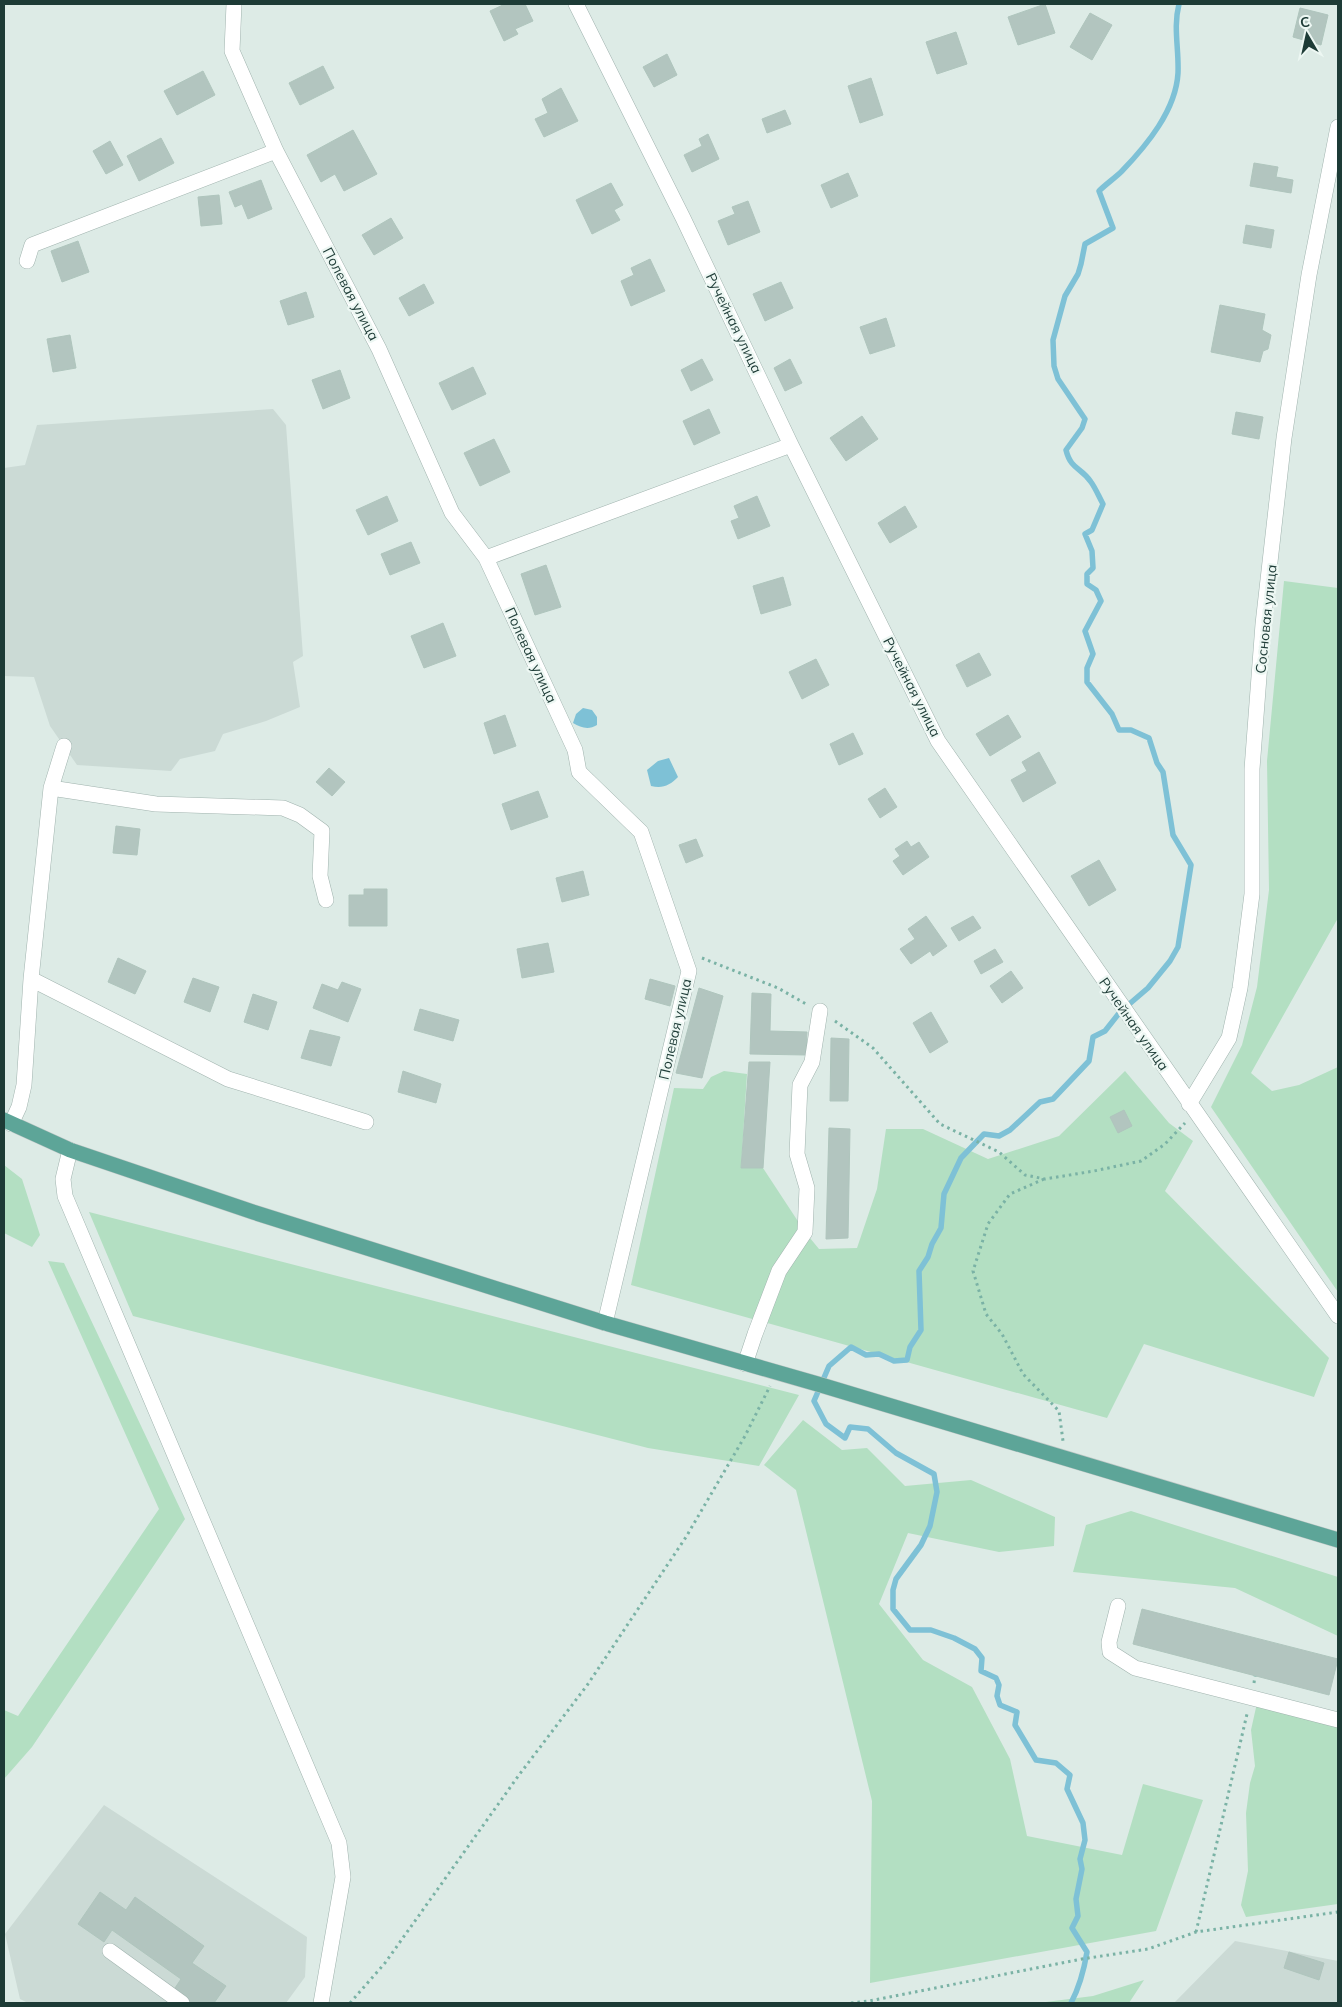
<svg xmlns="http://www.w3.org/2000/svg" width="1342" height="2007" font-family="Mulish,sans-serif">
<rect width="100%" height="100%" fill="#ddebe6"/>
<path fill="#cbdad5" d="M273,409L286,425L303,656L293,662L300,707L266,721L223,734L215,751L180,759L171,771L77,765L50,726L34,677L4,676V468L25,465L37,425Z
M104,1805L307,1937L305,1977L286,2003H28L20,1999L5,1934Z
M1235,1941L1338,1961V2003H1174Z"/>
<path fill="#b3dfc2" d="M1284,581L1338,588V918L1251,1073L1272,1091L1299,1085L1338,1067V1292L1211,1107L1242,1045L1257,987L1269,890L1267,761Z
M724,1071L747,1074L741,1168H763L805,1232L819,1249L857,1248L877,1189L886,1129H923L988,1159L1059,1136L1125,1071L1169,1123L1193,1141L1165,1191L1329,1358L1314,1397L1144,1344L1107,1418L631,1285L674,1088L703,1089L711,1077Z
M4,1165L22,1179L40,1235L32,1247L4,1233Z
M89,1212L799,1395L759,1466L648,1448L133,1316Z
M48,1261L64,1263L185,1519L32,1747L4,1779V1710L18,1716L159,1509Z
M803,1420L842,1450L867,1448L905,1486L971,1480L1055,1517L1054,1546L999,1552L908,1533L879,1604L923,1660L972,1687L1010,1759L1027,1836L1122,1855L1143,1784L1203,1800L1156,1931L870,1983L872,1801L796,1490L764,1465Z
M1131,1511L1338,1577V1636L1235,1588L1073,1572L1086,1525Z
M1257,1703L1338,1723V1904L1246,1917L1241,1905L1248,1871L1246,1813L1250,1783L1255,1766L1251,1730Z
M1144,1980L1129,2003H1038L1093,1996Z"/>
<path fill="#7ec1d6" d="M583,708L592,710L597,717V725C589,730 581,728 573,723L576,714Z
M669,758L678,777C670,785 663,789 651,786L647,770L658,761Z"/>
<g fill="none" stroke-linecap="round" stroke-linejoin="round">
<path stroke="#7ec1d6" stroke-width="5.5" d="M1071,2003C1080,1986 1084,1970 1087,1952L1072,1928L1078,1916L1076,1899L1082,1869L1080,1859L1085,1840L1083,1823L1067,1789L1070,1775L1056,1763L1036,1760L1015,1725L1017,1712L1000,1705L997,1696L999,1685L996,1678L981,1671L982,1658L975,1649L954,1638L931,1630H910L893,1609V1590L896,1579L921,1545L930,1526L937,1492L934,1474L896,1453L868,1429L850,1427L845,1438L826,1424L814,1401L829,1366L851,1347L866,1355L879,1354L894,1361L907,1360L910,1347L921,1330L919,1271L928,1257L932,1244L941,1228L944,1194L961,1158L984,1134L999,1136L1010,1130L1040,1102L1053,1099L1089,1061L1093,1037L1105,1031L1120,1012L1148,988L1170,961L1178,947L1191,865L1173,835L1163,772L1157,763L1149,738L1131,730H1119L1112,714L1087,682V668L1093,654L1085,631L1101,601L1096,590L1087,584V574L1093,568L1092,551L1085,534L1092,530L1103,504C1099,497 1096,489 1091,482C1081,467 1071,470 1066,450L1082,428L1085,419L1058,379L1054,366L1053,340L1065,296L1078,274L1081,264L1085,244L1113,228L1099,191C1106,184 1115,178 1122,171C1147,145 1176,110 1178,73C1179,48 1173,28 1179,4"/>
</g>
<path fill="#b2c5bf" stroke="#afc5bd" d="M505,4H525L533,21L515,29L518,34L504,41L490,11Z
M1045,4L1055,33L1018,45L1008,17Z
M1300,8L1328,15L1321,45L1293,37Z
M1090,13L1112,25L1092,60L1070,47Z
M956,32L967,64L937,74L926,42Z
M667,54L677,75L654,87L643,67Z
M323,66L334,88L300,105L289,83Z
M203,71L215,95L177,115L164,91Z
M871,78L883,115L860,123L848,86Z
M561,88L578,121L544,137L535,119L548,113L542,99Z
M785,110L791,124L767,133L762,119Z
M353,130L377,174L344,191L335,174L321,182L307,155Z
M708,134L719,159L692,172L684,155L702,146L699,139Z
M161,138L174,163L139,181L127,156Z
M110,141L123,165L106,174L93,151Z
M1254,163L1278,167L1276,177L1293,180L1291,193L1250,186Z
M848,173L858,196L831,208L821,185Z
M261,180L272,209L248,219L242,204L235,207L229,192Z
M611,183L623,205L614,210L620,220L592,234L576,200Z
M219,195L222,224L201,226L198,197Z
M748,201L760,232L728,245L718,221L735,214L732,207Z
M391,218L403,238L374,255L362,235Z
M1246,225L1274,230L1271,248L1243,243Z
M78,241L89,272L62,282L51,251Z
M650,259L665,291L631,306L621,281L634,275L631,268Z
M781,282L793,308L765,321L753,294Z
M424,284L434,303L409,316L399,298Z
M306,292L314,317L288,325L280,301Z
M1220,305L1265,314L1262,330L1271,335L1268,349L1263,351L1260,362L1211,352Z
M886,318L895,346L870,354L860,327Z
M70,335L76,368L53,372L47,339Z
M702,359L713,380L691,391L681,370Z
M790,359L802,383L785,391L774,368Z
M473,367L486,394L452,410L439,383Z
M340,370L350,398L323,409L312,380Z
M709,409L720,433L694,445L683,421Z
M1236,412L1263,417L1259,439L1232,434Z
M862,416L878,439L846,461L830,438Z
M494,439L510,472L480,486L464,453Z
M387,496L398,521L368,535L356,510Z
M757,496L770,526L738,539L731,521L739,518L734,506Z
M905,506L917,527L890,543L878,523Z
M411,542L420,563L390,575L381,554Z
M546,565L561,607L535,615L521,574Z
M783,577L791,605L761,614L753,586Z
M443,623L456,656L424,668L411,636Z
M979,653L991,675L967,687L956,665Z
M816,659L829,685L802,699L789,672Z
M505,715L516,746L494,754L484,723Z
M1008,715L1021,737L990,756L976,734Z
M853,733L863,754L839,765L830,744Z
M1039,752L1056,783L1023,802L1011,780L1027,771L1022,762Z
M329,768L345,782L332,796L316,782Z
M885,788L897,807L880,818L868,799Z
M538,791L548,817L511,830L502,804Z
M116,826L140,829L137,855L113,853Z
M696,839L703,856L686,863L679,845Z
M907,841L911,847L919,842L929,857L903,875L893,861L900,856L895,849Z
M1099,860L1116,890L1089,906L1071,876Z
M583,871L589,895L562,902L556,878Z
M364,889H387V926H349V895H364Z
M926,916L947,946L933,956L930,951L911,964L900,949L915,939L908,929Z
M973,916L981,928L959,941L951,928Z
M548,943L554,972L522,978L517,949Z
M995,949L1003,962L981,974L974,961Z
M118,958L146,971L135,994L108,982Z
M1011,971L1023,988L1002,1003L990,986Z
M193,978L219,987L210,1012L184,1002Z
M650,979L675,986L670,1006L645,999Z
M342,982L361,989L348,1022L313,1008L322,984L338,990Z
M699,988L723,996L702,1078L676,1073Z
M752,993L771,994L770,1031L807,1032L806,1055L750,1054Z
M253,994L277,1002L268,1030L244,1022Z
M420,1009L459,1020L453,1041L414,1030Z
M931,1012L948,1042L930,1053L913,1023Z
M310,1030L340,1037L331,1066L301,1058Z
M831,1038L849,1039L848,1101H830Z
M749,1062H770L763,1168H741Z
M403,1071L441,1084L436,1103L398,1092Z
M1124,1110L1132,1126L1118,1133L1110,1117Z
M829,1128L850,1129L848,1238L826,1239Z
M1142,1609L1338,1659L1329,1695L1133,1644Z
M100,1892L126,1910L135,1897L204,1946L192,1963L226,1986L214,2003H191L173,1991L181,1979L112,1930L104,1942L78,1924Z
M1289,1952L1324,1963L1319,1980L1284,1968Z"/>
<g fill="none" stroke-linecap="round" stroke-linejoin="round">
<g stroke="#a0b3ae" stroke-width="16">
<path id="minor" d="M234,4L232,51L276,151L379,349L452,513L486,558L575,750L579,772L641,832L689,971L605,1323
M576,4L683,218L791,445L938,741L1338,1316
M27,261L32,245L276,151
M486,558L791,445
M51,788L156,804L283,808L300,815L322,831L320,876L326,900
M31,979L228,1079L366,1122
M1189,1104L1229,1038L1240,988L1252,894V769L1263,624L1284,438L1309,275L1338,127
M11,1124L19,1107L24,1085L31,979L51,788L64,746
M70,1150L63,1179L65,1196L339,1843L343,1877L321,2003
M745,1364L755,1334L779,1271L805,1232L807,1188L797,1154L800,1085L812,1062L820,1011
M1118,1606L1109,1642L1110,1652L1135,1668L1338,1720
M110,1951L182,2003"/>
</g>
<g stroke="#c0c8c7" stroke-width="16">
<path id="major" d="M4,1120L70,1150L253,1212L605,1323L821,1385L1338,1540"/>
</g>
<path stroke="#7ab2a5" stroke-width="3" stroke-dasharray="2.5 4" stroke-linecap="butt" d="M702,958L778,988L806,1004
M835,1021L873,1048L940,1124L999,1152L1025,1175L1045,1179L1094,1171L1141,1161L1165,1144L1185,1123
M1044,1179L1010,1194L988,1224L973,1271L986,1314L1002,1334L1023,1374L1059,1411L1063,1441
M1254,1683L1255,1676
M1196,1932L1247,1714
M350,2003L385,1963L519,1775L588,1684L686,1537L745,1436L770,1386
M851,2003L869,2001L1082,1959L1148,1949L1196,1932L1338,1912"/>
<use href="#minor" stroke="#fff" stroke-width="15"/>
<use href="#major" stroke="#5da598" stroke-width="15"/>
</g>
<g text-anchor="middle" dominant-baseline="central" stroke-width="4.5" stroke-linejoin="round" paint-order="stroke">
<g font-size="14" fill="#1d3b36" stroke="#edf7f3">
<text transform="translate(351 294) rotate(62)">Полевая улица</text>
<text transform="translate(734 323) rotate(64)">Ручейная улица</text>
<text transform="translate(1266 619) rotate(-84)">Сосновая улица</text>
<text transform="translate(531 655) rotate(65)">Полевая улица</text>
<text transform="translate(912 687) rotate(63)">Ручейная улица</text>
<text transform="translate(1134 1024) rotate(55)">Ручейная улица</text>
<text transform="translate(675 1029) rotate(-77)">Полевая улица</text>
</g>
</g>
<rect width="1342" height="2007" fill="none" stroke="#1d3b36" stroke-width="10"/>
<g transform="translate(1307 35) rotate(351)" stroke="#edf7f3" stroke-width="4" paint-order="stroke">
<path d="M0-4L9 19L0 12L-9 19Z" fill="#1d3b36"/>
<text y="-8" font-size="14" font-weight="bold" text-anchor="middle" fill="#1d3b36">С</text>
</g>
</svg>
